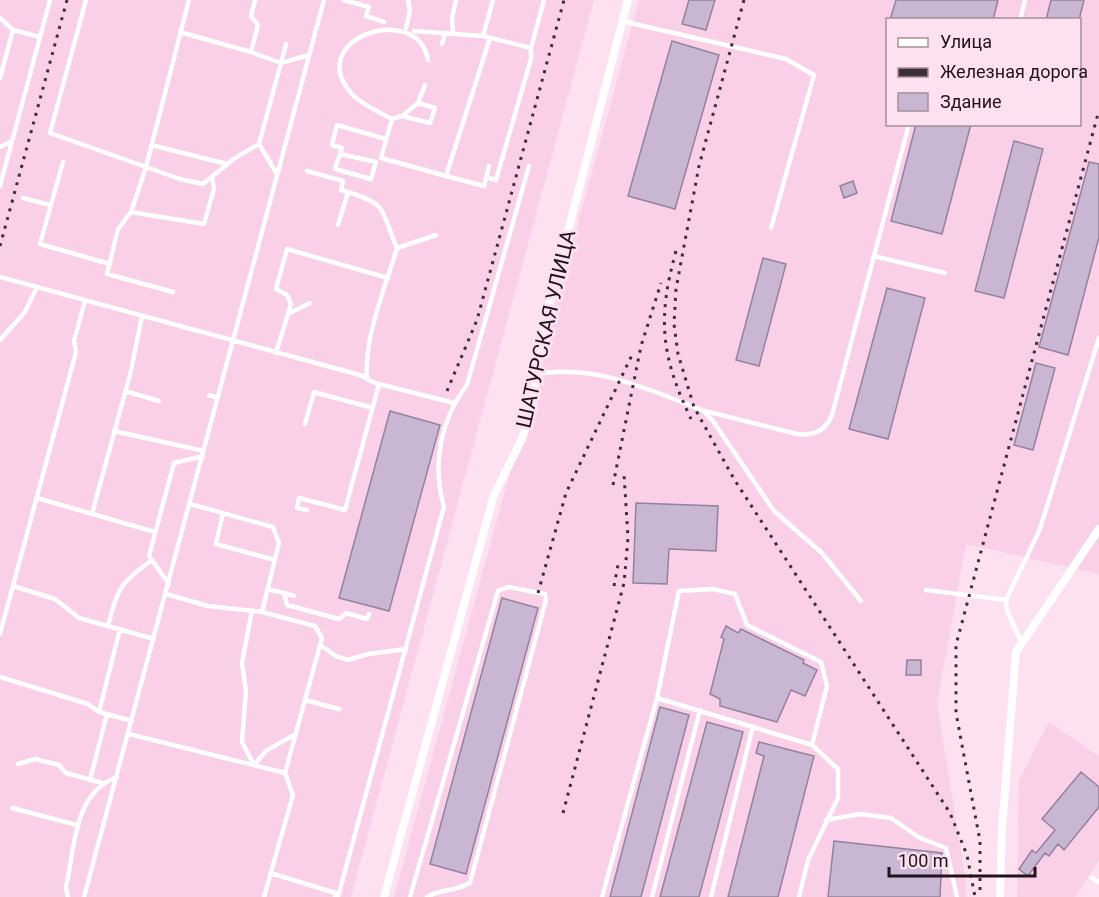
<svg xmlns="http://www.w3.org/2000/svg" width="1099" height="897" font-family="Roboto,sans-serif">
<rect width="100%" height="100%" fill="#fde1f1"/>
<path fill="#f9d0e8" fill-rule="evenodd" d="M0,0H594L351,897H0Z
M639,0H1099V574L966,544L937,703L966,883V897H394ZM888,20H1080V124H888Z
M1049,722L1099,756V860L1075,897H1017L1019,780Z"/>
<path fill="#c8b6d3" stroke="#94829d" stroke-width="1.5" d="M689,0H715L706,30L682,24Z
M896,0H998L993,20H890Z
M1051,0H1084L1079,20H1046Z
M672,41L719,55L675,209L628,196Z
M916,124H971L942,234L891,221Z
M1014,141L1043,149L1004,298L975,291Z
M1089,162L1099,164V237L1068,355L1039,347Z
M853,181L857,193L844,198L840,186Z
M763,258L786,264L759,366L736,360Z
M887,288L925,298L888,439L849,429Z
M1036,363L1055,368L1033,450L1014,445Z
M390,411L440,425L389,611L339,598Z
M636,503L718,506L716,551L669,549L667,584L633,583Z
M502,598L538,608L466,874L430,864Z
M726,626L738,633L741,629L804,660L803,663L817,670L805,696L791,690L777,722L720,706V699L710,694L724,639L721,637Z
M907,660H921V675H906Z
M660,707L689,715L641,897H610Z
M707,722L743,732L699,897H660Z
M759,742L814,756L778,897H728L764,756L756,753Z
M1081,772L1099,787V807L1064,850L1058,844L1049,856L1045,853L1028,876L1019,869L1032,850L1036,853L1055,830L1042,819Z
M834,841L942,853L940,897H828Z"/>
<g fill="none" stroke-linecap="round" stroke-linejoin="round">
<path stroke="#fff" stroke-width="4.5" d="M86,0L50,133L180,179L203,184L235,158L259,144
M189,0L146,167L131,212L204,224L214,189L212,177
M255,0L251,16L258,25L251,52L281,63L286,44
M344,0L369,7L366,16L384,22
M493,0L483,36L531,48L544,0
M0,18L13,30
M1020,20L1025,0
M622,21L786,59L814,75L771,228
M406,28L410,11L408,0
M414,31L483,36
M180,32L251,52
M453,33L452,18L456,0
M442,44L445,33
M428,60C418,0 302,39 352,94C362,105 379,112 392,119L381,158L446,176
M0,78L13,30L40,37
M402,116L418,103
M392,119L402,116L430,123L435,108L418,103L425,85
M151,145L227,164
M0,147L12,141
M340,154L376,162L371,179L335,169L342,148L332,145L337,125L386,139
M63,162L40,244L110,264
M489,166L484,186L446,176L490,38
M307,171L343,181L341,190C389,204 379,206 397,248
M277,174L259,144L281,63L309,55
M486,177L496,180L531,59V48
M0,186L50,0
M23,198L50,205
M131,212L118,229L107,274L173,292
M338,225L348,192
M874,256L909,124
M0,277L360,375L375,383L454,403
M288,314L310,303
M0,340L25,312L37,287
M276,353L291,304L287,295L276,289L287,249L388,278
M537,374C595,364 648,389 702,410L713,421L774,511L822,553L861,601
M367,379C364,336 385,289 397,248L436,235
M125,391L159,401
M209,395L218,398
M705,411L797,434C815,436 825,431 832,415L874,256L945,273
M305,424L314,392L373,408
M114,431L204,451
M37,498L155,532
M190,504L273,527L279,543L262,612
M307,510L297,508L299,498L345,510L379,384
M223,513L216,544L275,560
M92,514L131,371L142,316
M169,584L149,556L174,463L203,456
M13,586L55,599L79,618L154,639
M267,589L284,593L287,605L339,619L346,613L367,619L369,614
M926,590L1006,600
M284,593L294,596
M166,594L208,606L262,612L315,626L322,638L285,773L293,795L264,897
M252,610L242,663L246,691L242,742L254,765L267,750L296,734
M108,625C119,587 119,584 152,560
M0,634L76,352L74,341L85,301
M1022,643L1007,611L1006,600L1040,529L1099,338
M320,645L336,656L348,660L368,654L406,649
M0,677L88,704L99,712L132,721
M657,698L679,591L713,589L735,594L747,625L821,662L827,686L812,745
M305,700L339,709
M99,712L120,629
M129,734L285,773
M18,764L35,759L59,765L66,773L102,783
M90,780L107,714
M12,808L77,825
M826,820L860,814L891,818L920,838L946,848L957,897
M270,873L339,894L335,897
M1092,878L1099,882
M68,897L66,887C75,848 73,793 117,777
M84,897L324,0
M338,897L444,507C432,464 440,421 467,385L529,166
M410,897L498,591L508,587L545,594L546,600L470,883C456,891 441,889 427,897
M602,897L657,698L812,745L838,769V798L808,860L799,897
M652,897L700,710
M711,897L753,726"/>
<path stroke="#fff" stroke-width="8" d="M384,897L494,495L522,439L533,404L543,328L628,0
M1000,897L1002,829L1016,652L1099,529"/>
<path stroke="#3d2f37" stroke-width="3" stroke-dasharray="3 6" stroke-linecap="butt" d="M744,0L699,166L676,289L674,324L678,354L694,407L734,479L950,813L967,855L975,897
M0,246L67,0
M676,251C657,319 661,356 691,419
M447,391L477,320L564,0
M613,485L641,346L661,283
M614,586L619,560
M538,593L566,493L632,355
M563,813L624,583L628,538L624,474
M980,890V841L956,713V645L1099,110"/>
</g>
<g text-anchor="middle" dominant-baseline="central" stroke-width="6" stroke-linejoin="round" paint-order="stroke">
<g font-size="21" fill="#20141b" stroke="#fde1f1">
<text transform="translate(546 329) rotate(-77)">ШАТУРСКАЯ УЛИЦА</text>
</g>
</g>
<rect x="886" y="18" width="195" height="108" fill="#fde1f1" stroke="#a58f9b" stroke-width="1.5"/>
<rect x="898" y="38" width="30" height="9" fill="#ffffff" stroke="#a58f9b" stroke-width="1.5"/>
<text x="940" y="48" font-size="18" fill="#20141b">Улица</text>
<rect x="898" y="68" width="30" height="9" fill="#3d2f37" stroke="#a58f9b" stroke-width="1.5"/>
<text x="940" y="78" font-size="18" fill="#20141b">Железная дорога</text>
<rect x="898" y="93" width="30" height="18" fill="#c8b6d3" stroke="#a58f9b" stroke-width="1.5"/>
<text x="940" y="108" font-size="18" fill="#20141b">Здание</text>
<path d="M889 867v9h146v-9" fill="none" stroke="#20141b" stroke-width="3"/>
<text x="898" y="867" font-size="18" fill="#20141b" stroke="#fde1f1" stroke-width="4.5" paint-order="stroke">100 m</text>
</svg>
